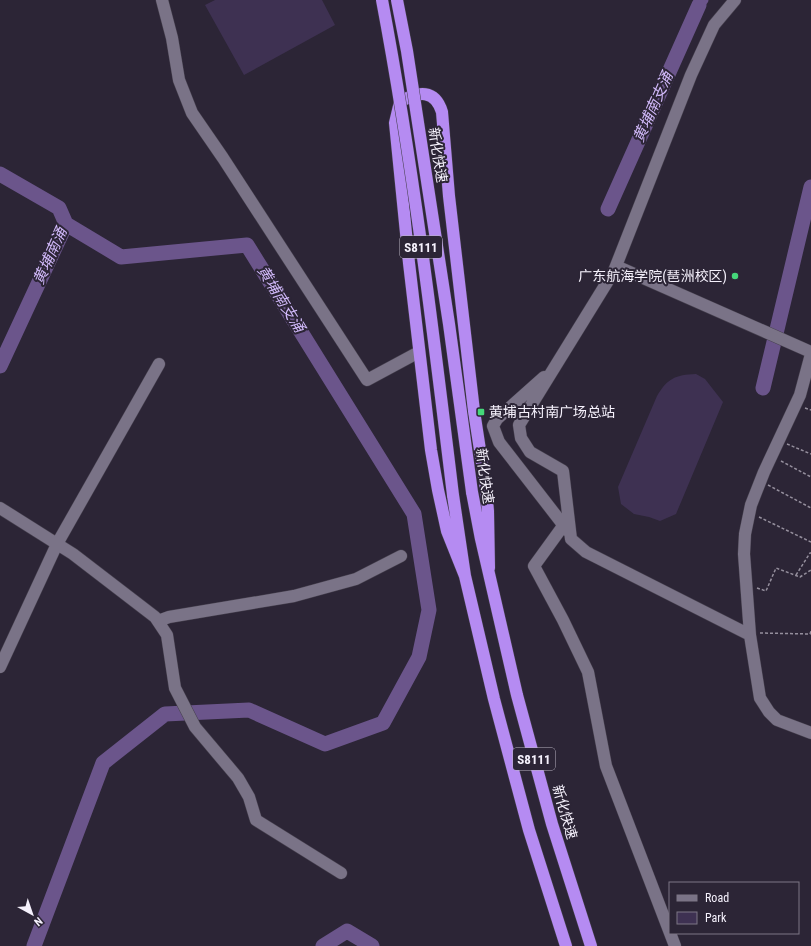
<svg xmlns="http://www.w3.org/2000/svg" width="811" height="946" font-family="'Roboto Condensed','Noto Sans SC',sans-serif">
<rect width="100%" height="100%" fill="#2c2536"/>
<path fill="#3e3152" d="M215,0H322L335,25L244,75L205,5Z
M696,374L705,379L723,402L676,514L660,521L649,517L634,514L621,504L618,487L657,396C668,378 675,375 696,374Z"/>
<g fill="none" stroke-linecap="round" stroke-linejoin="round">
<path stroke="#6b558b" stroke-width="9" d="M699,5L704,0"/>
<path stroke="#6b558b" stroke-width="15" d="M0,174L59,208L66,224L0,366
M608,209L699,5
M763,388L811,187
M34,946L103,763L165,714L249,710L325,744L383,723L419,657L429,610L414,514L247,245L121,257L66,224
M323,946L347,931L372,946"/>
<g stroke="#46404e" stroke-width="13">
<path id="minor" d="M162,0L172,38L179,80L192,113L223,158L367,380L419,352
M735,0L714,25L691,75L614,271L519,425L521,438L530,452L563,471L571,539L586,552L750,635L760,698L769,712L777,720L811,733
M616,266L811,352
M544,377L497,419L493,426L499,442L568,531
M0,508L73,554L155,617L167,635L175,688L195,727L238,778L249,797L256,820L341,873
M563,526L534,566L563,620L588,672L606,766L675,946
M158,621L169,617L294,596L356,579L401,556
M750,635L744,554L745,534L751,505L764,472L800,395L811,354
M0,667L57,544L159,364"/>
</g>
<g stroke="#46404e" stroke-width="13">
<path id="highway" d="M472,492L481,539L517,695L552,824L591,946
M453,495L465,576L494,699L529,830L566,946
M465,576L447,531L438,490L431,450L409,263L395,123L400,102C418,91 435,89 442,112L449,196L474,411L486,489L488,511L489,568"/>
</g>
<path stroke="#958f9d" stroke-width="1.5" stroke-dasharray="3 2" stroke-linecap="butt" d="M805,408L811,410
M787,444L811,454
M781,461L811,477
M768,485L811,508
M759,517L811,542
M796,575L810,553H811
M757,588L766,591L776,568L800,577L811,570
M760,633L810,634L811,631"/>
<use href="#minor" stroke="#7a7387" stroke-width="12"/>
<use href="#highway" stroke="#b58bf2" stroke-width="12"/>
<g stroke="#46404e" stroke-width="13" stroke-linecap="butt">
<path id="highway-bridge" d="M382,0C413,164 433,330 453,495
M397,0L407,51L449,324L472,492"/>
</g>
<use href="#highway-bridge" stroke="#b58bf2" stroke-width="12"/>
</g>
<g fill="#45d77a" stroke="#2c2536" stroke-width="1.5">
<circle cx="735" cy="276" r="4"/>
<rect x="477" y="408" width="8" height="8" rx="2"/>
</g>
<g text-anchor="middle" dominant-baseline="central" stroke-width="4" stroke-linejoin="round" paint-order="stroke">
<g fill="#2c2536" stroke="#b9b4c1" stroke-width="1">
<rect x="400" y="236" width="42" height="22" rx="3"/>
<rect x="513" y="748" width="42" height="22" rx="3"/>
</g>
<g font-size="13" font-weight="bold" fill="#f5f1fc">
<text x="421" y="247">S8111</text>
<text x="534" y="759">S8111</text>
</g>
<g font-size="14" fill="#f5f1fc" stroke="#2c2536">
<text transform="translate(438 155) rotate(81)">新化快速</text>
<text transform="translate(485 476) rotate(82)">新化快速</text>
<text transform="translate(565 812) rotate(74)">新化快速</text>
</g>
<g font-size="14" fill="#f5f1fc" stroke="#2c2536" text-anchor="end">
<text x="727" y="276">广东航海学院(琶洲校区)</text>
<text x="489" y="412" text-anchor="start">黄埔古村南广场总站</text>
</g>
<g font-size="15" font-style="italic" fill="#d1b9fa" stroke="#2c2536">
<text transform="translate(653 107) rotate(-66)">黄埔南支涌</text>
<text transform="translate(50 256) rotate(-66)">黄埔南涌</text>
<text transform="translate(281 299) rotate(58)">黄埔南支涌</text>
</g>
</g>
<rect x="669" y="882" width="130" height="52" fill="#2c2536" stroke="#7c7785"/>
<rect x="677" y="895" width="20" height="6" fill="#7a7387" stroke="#7c7785"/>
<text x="705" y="902" font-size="12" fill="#f5f1fc">Road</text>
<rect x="677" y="912" width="20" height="12" fill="#3e3152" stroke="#7c7785"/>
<text x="705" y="922" font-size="12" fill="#f5f1fc">Park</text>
<g transform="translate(32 914) rotate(140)" stroke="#2c2536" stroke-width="3" paint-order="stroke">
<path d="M0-3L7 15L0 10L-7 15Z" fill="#f5f1fc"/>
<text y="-6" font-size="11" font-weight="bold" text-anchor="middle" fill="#f5f1fc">N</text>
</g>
</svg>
